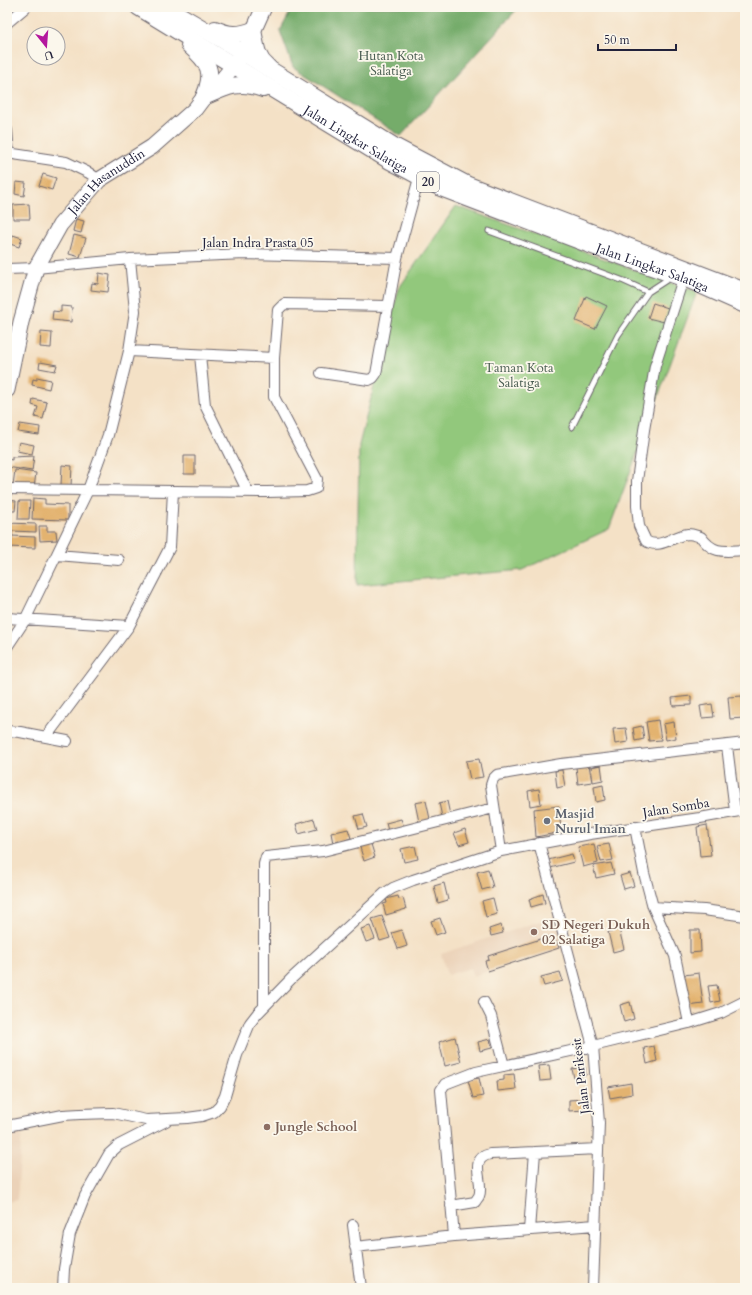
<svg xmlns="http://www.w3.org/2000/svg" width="752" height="1295" font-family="Cardo,serif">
<rect width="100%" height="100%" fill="#fbf7ec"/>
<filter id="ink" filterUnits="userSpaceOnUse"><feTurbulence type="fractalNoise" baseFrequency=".025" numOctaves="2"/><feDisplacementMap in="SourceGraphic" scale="8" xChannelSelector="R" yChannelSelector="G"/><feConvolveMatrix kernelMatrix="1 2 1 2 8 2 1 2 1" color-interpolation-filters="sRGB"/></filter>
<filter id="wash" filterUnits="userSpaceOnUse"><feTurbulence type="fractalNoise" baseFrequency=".012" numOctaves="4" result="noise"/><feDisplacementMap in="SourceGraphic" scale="16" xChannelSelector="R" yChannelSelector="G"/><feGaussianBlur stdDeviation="0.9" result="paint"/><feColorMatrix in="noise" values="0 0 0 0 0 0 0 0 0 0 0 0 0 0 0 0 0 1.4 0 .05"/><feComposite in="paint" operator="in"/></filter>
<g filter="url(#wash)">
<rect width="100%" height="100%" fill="#f4e1c6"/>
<path fill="#ebd2b8" d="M555,916L563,947L473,976L470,968L447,975L441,954Z
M22,1129L17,1200L7,1202V1132Z"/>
<path fill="#92c87b" stroke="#5a755b" d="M456,206L697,292L609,529L522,570L357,585L359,445L399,288Z"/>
<path fill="#75ac6b" stroke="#4c6753" d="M293,7H519L401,136L293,67L280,31Z"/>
<g id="blocks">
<path fill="#e3b370" d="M43,174L56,178L52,190L39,186Z
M16,182L26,183L24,196L15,194Z
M29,204L30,219H13V205Z
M76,219L84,221L81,233L73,231Z
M13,235L22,238L19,247L10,244Z
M74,235L86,238L80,257L69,254Z
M99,273L110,275L108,292L91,290L92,283L98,284Z
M586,296L607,306L595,329L576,321Z
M653,303L668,308L664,322L648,318Z
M61,306L72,307L71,322L52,320L53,311L61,312Z
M41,332L52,333L51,348L40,347Z
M40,362L57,365L55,371L39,368Z
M37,377L51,380L49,389L32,385L33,379L37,380Z
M33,399L47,402L43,419L35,417L38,407L32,405Z
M20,424L40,427L39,435L18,432Z
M19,442L34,445L32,454L17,451Z
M34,456L32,471L7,467V459L12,460V457Z
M184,456H195V474H184Z
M62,465L72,466L71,486L61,485Z
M15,470L36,473L34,488L13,485Z
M33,498L45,499V504L68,505V520L32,519Z
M7,500L16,501L15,511H7Z
M19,501H30L29,519H18Z
M7,523L36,524V532L12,531V536L35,537V548L7,547Z
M39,526H47V531H56L57,540L40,541Z
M691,696V705L673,706L672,698Z
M742,696L744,718L730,719L728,697Z
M712,704L714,717L702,718L700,706Z
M658,720L661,740L649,741L646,722Z
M674,722L676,738L666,740L663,724Z
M642,726L644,739L635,741L633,728Z
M626,728L628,742L615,744L613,729Z
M479,759L483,777L470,779L466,761Z
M589,765L592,782L578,784L576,767Z
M601,765L603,780L593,782L591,767Z
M562,770L565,786L557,788L555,771Z
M603,785L605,800L596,802L594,787Z
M539,789L541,804L530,806L528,791Z
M426,801L430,819L419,822L415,803Z
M447,801L450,815L442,817L439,803Z
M559,806L561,832L536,837L534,809Z
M363,814L367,827L359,829L355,816Z
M314,819L317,829L299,834L296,824Z
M401,819L404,827L388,831L386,823Z
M707,825L711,855L700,856L697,827Z
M348,829L351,838L345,840L346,842L340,843L339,841L333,843L331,833Z
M465,829L469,842L459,845L454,833Z
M370,841L375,857L364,861L359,844Z
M594,844L598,863L583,867L578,847Z
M609,844L613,860L601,862L597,846Z
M415,846L418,859L404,862L401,849Z
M572,854L574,862L550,868L548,860Z
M611,863L614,874L596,878L593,866Z
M488,869L493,887L482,890L477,872Z
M630,873L634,886L624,889L620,876Z
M444,883L448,900L438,903L434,886Z
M543,894L545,903L531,907L529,899Z
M398,896L399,899L403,898L406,909L386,915L383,904L387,903L386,899Z
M493,898L497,914L486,917L482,901Z
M382,916L390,938L380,941L372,919Z
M440,918L445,932L436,935L431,921Z
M501,925L503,933L491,936L489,929Z
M370,926L375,939L366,942L361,929Z
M619,929L624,949L613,952L608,932Z
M402,930L407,946L398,949L392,933Z
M690,930H700L701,952L690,953Z
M550,936L553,943L557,942L559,948L488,971L485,961L489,960L488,956Z
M560,972L563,981L544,986L541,977Z
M699,973L703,1004L688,1006L684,975Z
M717,985L720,1001L711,1003L708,986Z
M630,1002L634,1019L624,1022L620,1005Z
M455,1037L461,1062L445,1066L439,1042Z
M490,1039L492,1048L480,1051L478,1042Z
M654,1046L657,1061L647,1064L644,1048Z
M549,1065L551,1080L540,1081L538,1066Z
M585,1067L586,1075L574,1078L572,1069Z
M514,1074L516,1089L498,1091L497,1081L504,1080V1075Z
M479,1078L483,1096L473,1098L468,1080Z
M631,1083L632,1094L610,1098L608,1087Z
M584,1099L585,1110L569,1111V1100Z"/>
</g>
</g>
<g filter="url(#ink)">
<use href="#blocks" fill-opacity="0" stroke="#6c656c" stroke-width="1"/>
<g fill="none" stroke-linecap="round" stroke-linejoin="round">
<g stroke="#6c656c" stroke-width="7">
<path id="service" d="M489,231L624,281L648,292L671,277
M572,427L618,335L648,292"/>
</g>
<g stroke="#6c656c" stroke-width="12">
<path id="minor" d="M7,23L26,7
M7,130L9,153
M7,153L66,162L89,173L99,180
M7,269L36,268L130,259L245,254L397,258
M683,279L655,366L644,430L637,481V506L639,526L646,541C660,550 674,535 688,534C693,534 697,536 701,537C714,555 725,551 745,550
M129,351L274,358
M200,355L205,405L248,492
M321,373L369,380L373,378L376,374L397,258L419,178
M7,489L88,490L108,435L129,351L135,311L130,259
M57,555L119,560
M7,618L129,626
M7,647L25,620L88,490L267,492L307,491L316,488L317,479L274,397V358L278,310L284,304L388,306
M7,731L20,732L67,741
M46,737L129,626L170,547L173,491
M727,746L735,811
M635,827L644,873L653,907
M539,843L593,1046L599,1123L593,1288
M501,851L491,785L493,779L497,775L561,764L745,743
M484,1002L491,1016L504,1066
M264,1006V864L266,857L323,851L494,808
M689,1023L675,956L653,907L704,910L745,916
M7,1126L63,1115L80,1114L113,1113L146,1120L187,1118L202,1116L214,1112L220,1106L225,1096L237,1055L250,1023L257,1014L292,978L385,893L393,888L413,880L501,851L590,834L700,818L745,810
M535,1152L598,1149
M451,1206L475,1202C476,1200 478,1198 479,1196C485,1182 467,1159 490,1154L535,1152L529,1230
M353,1225L361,1288
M454,1236L441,1090L445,1084L476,1072L593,1046L689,1023L721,1013L745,1001
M355,1247L454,1236L595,1225
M63,1288L64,1269L70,1234L85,1196L109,1154L119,1145L166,1121"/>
</g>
<g stroke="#6c656c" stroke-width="17">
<g id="primary">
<path id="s1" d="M7,390L21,322L36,268L60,225L99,180L152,147L195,109L204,97L221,81L243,54L264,7"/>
</g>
</g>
<g stroke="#6c656c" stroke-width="18">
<g id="trunk">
<path id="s2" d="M138,7L390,161L441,188L606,251L691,281L745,305"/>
<path d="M166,7L219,38L394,146L468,185L745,291"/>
<path d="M215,29C229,35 238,36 253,30C256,44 256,58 268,67"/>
<path d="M189,45C209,63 215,71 204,97"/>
<path d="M204,97C226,87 239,80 263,89"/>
</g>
</g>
<use href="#service" stroke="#fff" stroke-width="5"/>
<use href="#minor" stroke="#fff" stroke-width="10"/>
<use href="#primary" stroke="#fff" stroke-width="15"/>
<use href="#trunk" stroke="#fff" stroke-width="16"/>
</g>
</g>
<circle fill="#6b7280" stroke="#fbf7ec" stroke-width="1.5" cx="547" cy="821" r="4"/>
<g fill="#8d6e63" stroke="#fbf7ec" stroke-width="1.5">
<circle cx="534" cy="932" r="4"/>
<circle cx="267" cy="1127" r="4"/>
</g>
<g text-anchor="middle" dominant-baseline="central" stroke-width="3.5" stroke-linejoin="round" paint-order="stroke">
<rect fill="#fbf7ec" stroke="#636270" stroke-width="1" x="417" y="172" width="22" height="20" rx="3"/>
<g font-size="12" font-weight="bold" fill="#22223b">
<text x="428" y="182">20</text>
</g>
<g font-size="13" fill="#495c51" stroke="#fbf7ec">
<text x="391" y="56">Hutan Kota<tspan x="391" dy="15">Salatiga</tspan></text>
<text x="519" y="368">Taman Kota<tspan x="519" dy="15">Salatiga</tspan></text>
</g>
<g font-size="13" fill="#22223b" stroke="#fbf7ec">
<text stroke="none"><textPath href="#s2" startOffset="255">Jalan Lingkar Salatiga</textPath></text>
<text stroke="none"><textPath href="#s1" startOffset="239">Jalan Hasanuddin</textPath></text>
<text x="258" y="243">Jalan Indra Prasta 05</text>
<text stroke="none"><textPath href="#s2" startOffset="579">Jalan Lingkar Salatiga</textPath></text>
<text transform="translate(676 808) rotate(-9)">Jalan Somba</text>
<text transform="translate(581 1076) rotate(-97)">Jalan Parikesit</text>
</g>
<g font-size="13" font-weight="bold" fill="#5b616d" stroke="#fbf7ec" text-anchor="start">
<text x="555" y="814">Masjid<tspan x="555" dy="15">Nurul Iman</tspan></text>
</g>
<g font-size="13" font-weight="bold" fill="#785e54" stroke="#fbf7ec" text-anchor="start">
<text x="542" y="925">SD Negeri Dukuh<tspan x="542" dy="15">02 Salatiga</tspan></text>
<text x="275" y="1127">Jungle School</text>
</g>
</g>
<rect width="752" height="1295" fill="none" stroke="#fbf7ec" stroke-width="24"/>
<g transform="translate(46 46) rotate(163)"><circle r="19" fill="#fbf7ec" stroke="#a4a2a5"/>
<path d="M0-3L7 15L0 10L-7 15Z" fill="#b5179e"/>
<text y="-6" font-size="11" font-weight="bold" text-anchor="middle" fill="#22223b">U</text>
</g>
<path d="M598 44v6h78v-6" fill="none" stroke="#22223b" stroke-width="2"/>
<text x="604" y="44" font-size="12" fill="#22223b" stroke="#fbf7ec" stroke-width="3" paint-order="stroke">50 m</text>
</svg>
